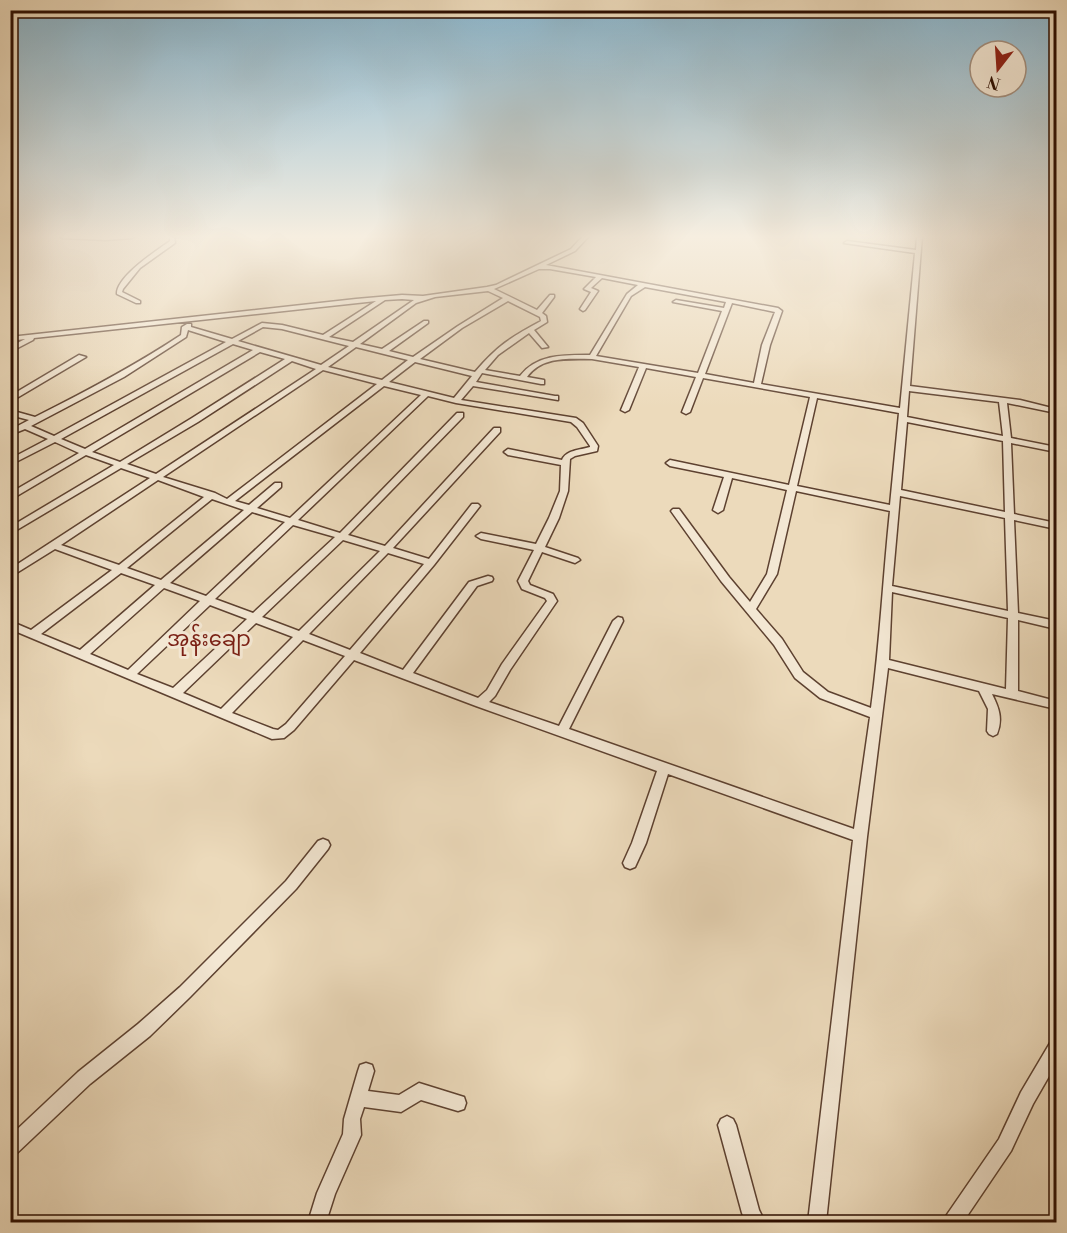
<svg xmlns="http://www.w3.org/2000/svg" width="1067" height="1233" font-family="'Libre Bodoni','Noto Sans Myanmar',serif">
<rect width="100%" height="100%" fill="#ecdabb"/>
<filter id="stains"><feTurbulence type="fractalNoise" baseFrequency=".00333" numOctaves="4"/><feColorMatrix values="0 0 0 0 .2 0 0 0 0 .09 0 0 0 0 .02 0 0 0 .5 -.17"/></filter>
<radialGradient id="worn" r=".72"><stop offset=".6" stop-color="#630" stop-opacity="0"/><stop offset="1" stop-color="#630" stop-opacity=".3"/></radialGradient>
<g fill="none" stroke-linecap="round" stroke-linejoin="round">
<g stroke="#5d4130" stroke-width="3">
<path id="minor" d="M59,236H135L132,238L106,240L62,238Z
M170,236H174L175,243L140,268L123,289L122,292L140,301V303H136L117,294C116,277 156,251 170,241Z
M583,236H589L575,251L546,265L778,308L782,311L770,345L761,384L900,408L915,253L844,243L847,241L916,250L917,236H922L910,386L1020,400L1056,409V413L1007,403L1011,438L1056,447V452L1011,443L1014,514L1056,523V529L1014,520L1018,613L1056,621V629L1018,620V691L1056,701V709L992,694C999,708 1003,719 997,734L993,736L989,734L987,731L988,709L979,691L888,668L867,837L826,1222H808L853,840L668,774L646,843L635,867L630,869L625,867L623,863L632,843L657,771L476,706L354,660L294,730L284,738L272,739L10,629V621L31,630L112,570L55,549L10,577V569L150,478L121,468L10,534V527L114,465L86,455L10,500V493L79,453L55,442L10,465V459L48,439L25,429L10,435V430L29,420L10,415V410L35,417C85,392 134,366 181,335L182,327L187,324H191V327L232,339L262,323L282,325L323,335L376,301L34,338L33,340L10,352V347L25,339L10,341V337L356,299L402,295L423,296L487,287L496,285L571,249ZM539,269H550L596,277L584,289L591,292L580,309L583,311L585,310L598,291L591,288L602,278L638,285L627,294L590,355C564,355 537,354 520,376L485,370L498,355L529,333L542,348L548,347L534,330L547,322L546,316L542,313L554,297V295H550L537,310L494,289ZM645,287L726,302L724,308L676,300L673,302L722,311L698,373L596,356L631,296ZM488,291L503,298L458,326L413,357L389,351L428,323V321H424L382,349L360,344L416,303L435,297ZM402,299L414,300L353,342L329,337L385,300ZM508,301L540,317L541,321C511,337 497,346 475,372L420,359L462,328ZM732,303L775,312L762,345L754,383L705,374ZM263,327L282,329L349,346L321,365L238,341ZM188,330L226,342L54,436L31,426L124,377L186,337ZM233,344L253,350L85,449L61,439ZM356,347L408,360L382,380L328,367ZM260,352L285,359L192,418L120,462L92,452ZM592,359L639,367L621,410L625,412L629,410L646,368L696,377L682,412L686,414L690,412L703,378L810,397L789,485L670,460L666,463L670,466L724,477L713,510L718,513L723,510L732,478L787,490L767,574L750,602L729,577L679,509H673L671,511L721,581L774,645L795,678L820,698L870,717L854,829L569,729L623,621L622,618L618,617L613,621L559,726L489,702L495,696L510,670L557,601L553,594L530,585L528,581L542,552L575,563L580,560L578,558L545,547L559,518L568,491L570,459L575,456L597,451L598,446L583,423L576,418L461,400L473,386L558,400V396H555L476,382L482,373L541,384H544V380L527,377C542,356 569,359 592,359ZM292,361L316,369L156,474L127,464L198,422ZM415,362L472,376L454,398L389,382ZM323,370L377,384L227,499L215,493L163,477ZM384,386L421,395L290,518L257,508L281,487V483H275L249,505L235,501ZM909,391L999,402L1003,436L907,417ZM428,396L456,403L571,422L577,427L590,446V447C580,450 566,450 562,460L508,449L504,452L508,455L561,465L560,491L549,518L536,544L481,533L476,536L481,539L534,550L518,581L522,589L545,598L547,601L502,664L487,690L478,698L413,673L477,586L492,581L493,579L492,577L488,576L469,582L403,670L360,653L434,565L480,506L478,504H472L429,559L393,548L500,432V428H494L385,546L348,535L463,417V413H457L340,533L298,520ZM817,398L899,413L890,505L797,486ZM907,422L1003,441L1005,512L901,490ZM158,480L204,497L119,565L61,545ZM796,491L890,511C883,577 880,643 871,708L828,692L803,672L782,639L756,609L777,574ZM900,496L1005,518L1008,611L892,586ZM212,499L244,510L161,580L127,568ZM252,512L285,522L206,596L170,583ZM293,525L335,537L253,613L215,599ZM343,540L380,551L299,631L262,617ZM388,553L424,564L350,650L309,634ZM121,573L155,585L80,650L41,634ZM164,588L200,601L128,670L90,654ZM892,592L1008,618L1006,689L889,660ZM210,605L247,619L173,688L137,674ZM256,623L293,637L221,709L183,693ZM303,640L345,656L286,724L278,730L273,729L232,713Z
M79,355L86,357L10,402V396Z
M323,839L328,841L330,845L328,849L296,889L190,997L150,1036L90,1084L16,1154L10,1156V1136L78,1072L138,1024L180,987L286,881L318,841Z
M1056,1041V1064L1033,1104L1011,1151L963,1222H943L946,1216L999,1139L1021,1092L1050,1043Z
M366,1063L372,1065L374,1071L368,1091L399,1095L419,1083L464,1097L466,1103L464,1109L458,1111L421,1100L401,1112L364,1107L360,1119L361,1135L335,1194L326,1222H308L317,1193L343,1134L344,1119L358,1071L360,1065Z
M727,1116L733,1119L736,1125L759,1210L765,1222H746L742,1213L718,1125L721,1119Z"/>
</g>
<use href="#minor" fill="#f3e7d3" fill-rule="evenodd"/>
</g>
<linearGradient id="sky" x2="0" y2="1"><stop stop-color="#89b7d0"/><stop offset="0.58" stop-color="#f6eee0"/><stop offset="1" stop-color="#f6eee0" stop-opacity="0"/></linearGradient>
<rect width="1067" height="408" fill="url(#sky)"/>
<g text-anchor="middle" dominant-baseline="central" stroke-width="6" stroke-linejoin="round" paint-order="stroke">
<g font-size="21" fill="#7a1f14" stroke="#f3e7d3">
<text x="209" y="640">အုန်းချော</text>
</g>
</g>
<rect width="1067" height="1233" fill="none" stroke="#ecdabb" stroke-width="36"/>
<rect x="12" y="12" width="1043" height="1209" fill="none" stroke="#2d0e01" stroke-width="3"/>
<rect x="18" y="18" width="1031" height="1197" fill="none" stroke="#2d0e01" stroke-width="1.5"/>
<g transform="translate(998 69) rotate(197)"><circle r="28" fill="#f3e7d3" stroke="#a4907f" stroke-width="1.5"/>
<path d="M0-4.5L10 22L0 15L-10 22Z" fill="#8f2418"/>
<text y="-9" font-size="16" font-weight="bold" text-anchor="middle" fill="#2d0e01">N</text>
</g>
<rect width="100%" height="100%" filter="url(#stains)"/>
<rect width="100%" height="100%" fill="url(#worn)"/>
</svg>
